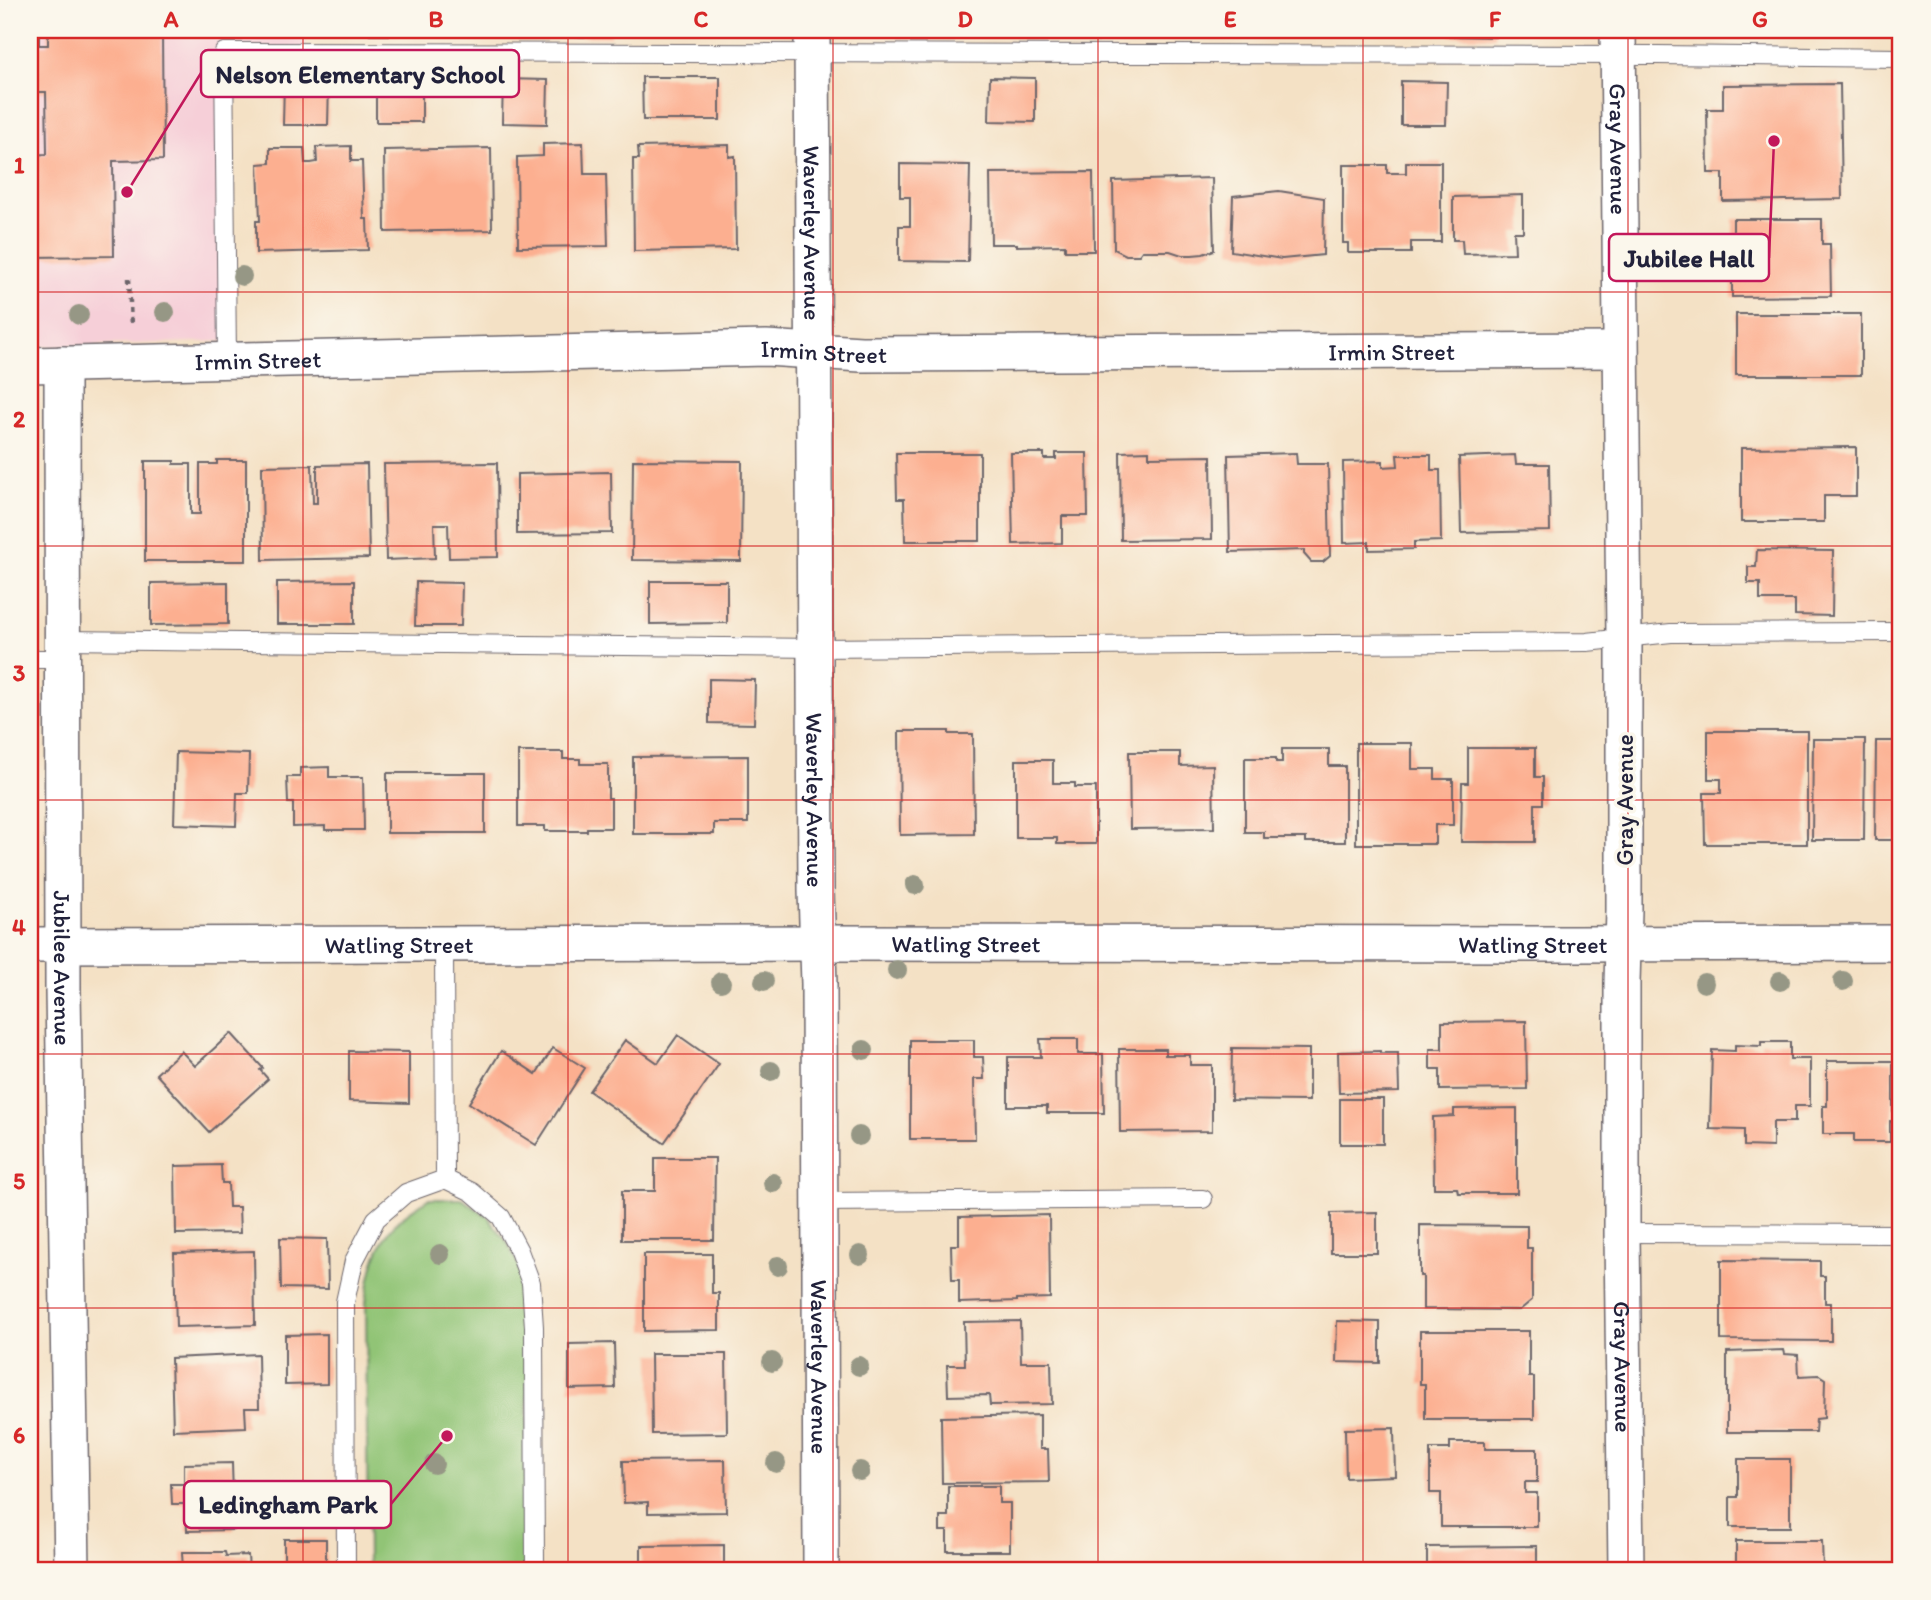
<svg xmlns="http://www.w3.org/2000/svg" width="1931" height="1600" font-family="Itim,sans-serif">
<rect width="100%" height="100%" fill="#fbf7ec"/>
<filter id="ink" filterUnits="userSpaceOnUse"><feTurbulence type="fractalNoise" baseFrequency=".0143" numOctaves="2"/><feDisplacementMap in="SourceGraphic" scale="14" xChannelSelector="R" yChannelSelector="G"/><feConvolveMatrix kernelMatrix="1 2 1 2 8 2 1 2 1" color-interpolation-filters="sRGB"/></filter>
<filter id="wash" filterUnits="userSpaceOnUse"><feTurbulence type="fractalNoise" baseFrequency=".00686" numOctaves="4" result="noise"/><feDisplacementMap in="SourceGraphic" scale="28" xChannelSelector="R" yChannelSelector="G"/><feGaussianBlur stdDeviation="1.57" result="paint"/><feColorMatrix in="noise" values="0 0 0 0 0 0 0 0 0 0 0 0 0 0 0 0 0 1.4 0 .05"/><feComposite in="paint" operator="in"/></filter>
<g filter="url(#wash)">
<rect width="100%" height="100%" fill="#f4e1c5"/>
<path fill="#f6cfd8" d="M30,30H306V52H224L227,341L30,347Z"/>
<path fill="#91c476" stroke="#5a7358" stroke-width="2" d="M428,1199H462L488,1217L507,1242L519,1266L528,1302L526,1570H368L366,1302C370,1274 375,1245 396,1223C404,1214 417,1207 428,1199Z"/>
<g id="blocks">
<path fill="#fcaf90" d="M30,30H39V45H48V30H162L163,160L113,161L114,256L30,257V155L47,154L46,92H35V90H30Z
M371,30H416V35H370Z
M435,30H481L480,35L435,34Z
M498,30H543V36H498Z
M564,30H610V37L564,36Z
M925,30H971V36L925,35Z
M992,30H1038V34H992Z
M1166,30H1211V34H1166Z
M1450,30H1495V37L1450,36Z
M642,77H720V120H643Z
M990,77L1035,78V122L989,121Z
M376,78H422V122H376Z
M503,79L548,80L547,124L502,123Z
M284,81L329,82L328,125H283Z
M1401,81L1447,82L1446,125H1401Z
M1840,84L1842,199L1723,201V173H1708L1707,109H1723V85Z
M583,143L584,174H606L608,246L518,247L517,157L543,156V144Z
M729,145V157L735,156L736,249L634,251L633,159H639L638,147Z
M351,146V161H362L364,219H367L368,250L256,253V221H260L258,164L270,163V148H304L305,163H311L317,162L316,147Z
M491,148L492,230L385,232L384,150Z
M1406,162H1441V242H1411V253H1348V243H1343V165H1387V173H1406Z
M900,164L970,165L968,262L899,261V226H910V197H900Z
M1093,172L1094,251H1065V245L1017,246V244H991L990,173Z
M1212,178L1214,250L1203,254L1192,255H1182L1170,251H1142L1139,255H1126L1114,249L1113,181Z
M1279,191L1324,198L1323,255L1282,259L1231,251L1233,196Z
M1523,195V232H1514L1515,253L1463,254L1462,240H1453V197Z
M1733,219H1822V244H1830L1831,296L1732,297V270H1727V246H1733Z
M1736,314H1861V375H1736Z
M1856,447V496H1824V522H1741V448Z
M1149,451V457L1211,456L1212,539L1121,540L1120,452Z
M896,453H980V541H905L904,499H897Z
M1011,453H1044V459H1056V453H1087L1088,516H1062V543L1013,544Z
M1296,453L1297,464H1328L1330,556L1323,562H1311L1304,554V550L1230,552L1228,455Z
M1397,455H1431V470H1440L1441,541L1414,542V549L1369,550V542L1344,543L1343,462L1383,461V467L1398,466Z
M1515,455L1516,464H1549L1550,531L1461,533L1459,457Z
M217,460H246V561H145V461H174V464H191V514H200V464H217Z
M633,460L742,461L741,561L632,560Z
M497,463L498,557L449,558L448,524H434L435,558L386,560L384,464Z
M367,464L369,558L263,560L262,466L312,465L313,503H317V465Z
M611,472L612,533L517,534V474Z
M1757,550L1833,551L1832,616L1795,615V600H1760V583H1748V567H1756Z
M354,581V624H277V582Z
M650,581H727V623L650,624Z
M228,582V624L151,625V583Z
M416,582L462,583L461,626H415Z
M709,679L755,680L754,724L709,723Z
M899,731H949V734H973L974,834L900,835Z
M1708,731H1807V844H1705L1704,793H1721V779H1708Z
M1813,739H1865L1864,840H1812Z
M1876,741H1901V840H1875Z
M1356,743H1412V769H1435V779H1453V825H1435V844H1356Z
M1468,748H1535V777H1543V804H1535V842H1461L1462,783H1468Z
M1282,749H1329V766H1345V842H1306V838H1264V832H1245V758H1276V762H1282Z
M176,752L249,754L248,793H237L236,826L174,824Z
M518,752H563V759H580V764H608V798H611V828H587V831H545V826H518Z
M1129,752H1180V766L1213,765L1214,828L1130,829Z
M748,756V823H714V834H633V757Z
M1016,760H1053V783H1075V787H1096V844H1057V838H1016Z
M329,767V777H363L364,830H325V826L293,827V803H288L287,777H300V768Z
M387,773H485V833H387Z
M1526,1021L1527,1089L1440,1090V1069H1430V1049H1442V1022Z
M231,1033L263,1068L260,1070L268,1079L209,1132L156,1074L181,1051L195,1066Z
M678,1035L719,1064L664,1143L589,1091L625,1040L658,1063Z
M1040,1039H1078V1054H1103L1104,1113H1047V1106H1008V1057H1041Z
M910,1040H974V1057H983L984,1079H974L975,1139H910Z
M1761,1042H1790V1059H1810V1106H1795V1122H1773V1147L1744,1146V1130L1710,1129L1712,1050L1735,1051V1045L1761,1046Z
M553,1048L585,1068L536,1145L469,1103L501,1051L536,1074Z
M1232,1048L1309,1049V1101L1231,1100Z
M1119,1049H1165V1055H1190V1065H1212V1131L1120,1132Z
M349,1051L409,1052V1103L349,1101Z
M1380,1051V1053H1398L1399,1092L1339,1093L1338,1052Z
M1827,1061H1893V1121H1890V1142H1854V1134H1823V1106H1827Z
M1340,1099H1383V1144H1340Z
M1517,1108V1193H1458L1457,1188H1434L1433,1117L1454,1116V1109Z
M655,1158H715L714,1240H622V1191H655Z
M221,1165L222,1183H228L229,1207H239L240,1233L176,1234L175,1166Z
M1377,1212V1253H1331V1213Z
M1049,1215L1050,1298L1017,1299V1301L959,1303V1280H952L951,1245H959V1217Z
M1420,1225L1527,1226V1248H1532V1300L1520,1310L1423,1309V1276H1420Z
M280,1238L327,1239L328,1289L281,1288Z
M254,1251L255,1325L176,1327L174,1253Z
M644,1254H712V1293H719V1330L644,1331Z
M1721,1260L1820,1261V1276H1825V1303H1831V1341L1721,1340Z
M1020,1321L1021,1362H1051L1052,1404L990,1405L989,1395L948,1396L947,1365H965L964,1322Z
M1337,1321L1380,1322V1363L1336,1362Z
M1420,1331H1529V1377H1534V1419H1425V1384H1420Z
M327,1334V1384L285,1385V1335Z
M614,1343L615,1388L569,1389V1344Z
M1784,1350L1785,1354L1798,1355L1799,1376L1819,1375L1825,1379L1824,1418L1816,1419L1815,1432H1727V1352Z
M258,1354L259,1408H245L246,1427L173,1430L171,1358Z
M651,1354H726L727,1433L652,1434Z
M1040,1415V1449H1048L1049,1482L942,1483L941,1417Z
M1394,1428L1395,1476L1346,1478L1345,1429Z
M1450,1442H1485V1449H1537V1482H1525V1493H1537V1527H1441V1493H1430V1449H1450Z
M1738,1459H1790V1527H1730V1497H1738Z
M725,1460L726,1512L648,1513V1502L624,1503L623,1461Z
M232,1463L234,1530L187,1531L186,1504H172L171,1484H184V1464Z
M948,1486H999V1503H1010V1551H947V1531H940V1516H948Z
M284,1539H326V1570H284Z
M1736,1541H1822L1823,1570H1736Z
M724,1545V1570H641V1546Z
M1537,1546V1570H1427V1547Z
M182,1552H225L226,1556L248,1555L249,1570H183Z"/>
</g>
</g>
<g filter="url(#ink)">
<use href="#blocks" fill-opacity="0" stroke="#6c656b" stroke-width="2"/>
<g fill="none" stroke-linecap="round" stroke-linejoin="round">
<g stroke="#6c656b" stroke-width="20">
<path id="lane" d="M227,360L224,52L1658,55L1901,58
M62,640L816,648L1587,642L1671,633L1901,632
M30,659H62
M445,1179L472,1192L501,1217L519,1251L531,1283L534,1327L535,1570
M819,1202L1203,1199
M1622,1233L1901,1234
M346,1570L345,1302L354,1261L376,1219L406,1193L445,1179L444,944"/>
</g>
<g stroke="#6c656b" stroke-width="38">
<g id="street">
<path id="s1" d="M812,30L816,891L819,984L821,1570"/>
<path id="s2" d="M1618,30L1624,638V910L1622,983V1233L1626,1570"/>
<path id="s3" d="M62,364L63,990L72,1570"/>
<path id="s4" d="M30,365L766,348L861,354L1620,350"/>
<path id="s5" d="M30,945L817,943L1574,944L1901,943"/>
</g>
</g>
<path stroke="#6c656b" stroke-width="4.5" stroke-dasharray="5 5" stroke-linecap="butt" d="M129,278L131,327"/>
<use href="#lane" stroke="#fff" stroke-width="18"/>
<use href="#street" stroke="#fff" stroke-width="35"/>
</g>
<g fill="#969785">
<circle cx="242" cy="276" r="10"/>
<circle cx="165" cy="312" r="10"/>
<circle cx="79" cy="315" r="10"/>
<circle cx="915" cy="885" r="10"/>
<circle cx="897" cy="970" r="10"/>
<circle cx="764" cy="981" r="10"/>
<circle cx="1780" cy="981" r="10"/>
<circle cx="1843" cy="981" r="10"/>
<circle cx="721" cy="982" r="10"/>
<circle cx="1704" cy="983" r="10"/>
<circle cx="864" cy="1050" r="10"/>
<circle cx="771" cy="1071" r="10"/>
<circle cx="859" cy="1136" r="10"/>
<circle cx="773" cy="1183" r="10"/>
<circle cx="440" cy="1254" r="10"/>
<circle cx="860" cy="1255" r="10"/>
<circle cx="778" cy="1266" r="10"/>
<circle cx="772" cy="1362" r="10"/>
<circle cx="859" cy="1366" r="10"/>
<circle cx="776" cy="1463" r="10"/>
<circle cx="434" cy="1464" r="10"/>
<circle cx="860" cy="1471" r="10"/>
</g>
</g>
<path fill="none" stroke="#d62828" stroke-width="2" stroke-opacity="0.55" d="M303,30V1570M568,30V1570M833,30V1570M1098,30V1570M1363,30V1570M1628,30V1570M30,292H1901M30,546H1901M30,800H1901M30,1054H1901M30,1308H1901"/>
<g text-anchor="middle" dominant-baseline="central" stroke-width="7" stroke-linejoin="round" paint-order="stroke">
<g font-size="24" fill="#22223b" stroke="#fbf7ec">
<text stroke="none"><textPath href="#s2" startOffset="119">Gray Avenue</textPath></text>
<text stroke="none"><textPath href="#s1" startOffset="203">Waverley Avenue</textPath></text>
<text stroke="none"><textPath href="#s4" startOffset="794">Irmin Street</textPath></text>
<text stroke="none"><textPath href="#s4" startOffset="1362">Irmin Street</textPath></text>
<text stroke="none"><textPath href="#s4" startOffset="228">Irmin Street</textPath></text>
<text stroke="none"><textPath href="#s1" startOffset="770">Waverley Avenue</textPath></text>
<text transform="translate(1624 800) rotate(-90)">Gray Avenue</text>
<text stroke="none"><textPath href="#s5" startOffset="936">Watling Street</textPath></text>
<text stroke="none"><textPath href="#s5" startOffset="1503">Watling Street</textPath></text>
<text stroke="none"><textPath href="#s5" startOffset="369">Watling Street</textPath></text>
<text stroke="none"><textPath href="#s3" startOffset="604">Jubilee Avenue</textPath></text>
<text stroke="none"><textPath href="#s1" startOffset="1337">Waverley Avenue</textPath></text>
<text stroke="none"><textPath href="#s2" startOffset="1337">Gray Avenue</textPath></text>
</g>
</g>
<path fill="none" stroke="#c2185b" stroke-width="2.5" d="M127 192L201 73M1774 141L1769 258M447 1436L391 1504"/>
<g fill="#c2185b" stroke="#fbf7ec" stroke-width="2.5">
<circle cx="127" cy="192" r="7"/>
<circle cx="1774" cy="141" r="7"/>
<circle cx="447" cy="1436" r="7"/>
</g>
<g fill="#fbf7ec" stroke="#c2185b" stroke-width="2.5">
<rect x="201" y="50" width="318" height="47" rx="7"/>
<rect x="1609" y="234" width="160" height="47" rx="7"/>
<rect x="184" y="1481" width="207" height="47" rx="7"/>
</g>
<g font-size="26" text-anchor="middle" font-weight="bold" fill="#22223b">
<text x="360" y="83">Nelson Elementary School</text>
<text x="1689" y="267">Jubilee Hall</text>
<text x="288" y="1513">Ledingham Park</text>
</g>
<rect width="1931" height="1600" fill="none" stroke="#fbf7ec" stroke-width="77"/>
<rect x="38" y="38" width="1854" height="1524" fill="none" stroke="#d62828" stroke-width="2.5"/>
<g font-size="23" text-anchor="middle" font-weight="bold" fill="#d62828">
<text x="171" y="27">A</text>
<text x="436" y="27">B</text>
<text x="701" y="27">C</text>
<text x="965" y="27">D</text>
<text x="1230" y="27">E</text>
<text x="1495" y="27">F</text>
<text x="1760" y="27">G</text>
<text x="19" y="173">1</text>
<text x="19" y="427">2</text>
<text x="19" y="681">3</text>
<text x="19" y="935">4</text>
<text x="19" y="1189">5</text>
<text x="19" y="1443">6</text>
</g>
</svg>
